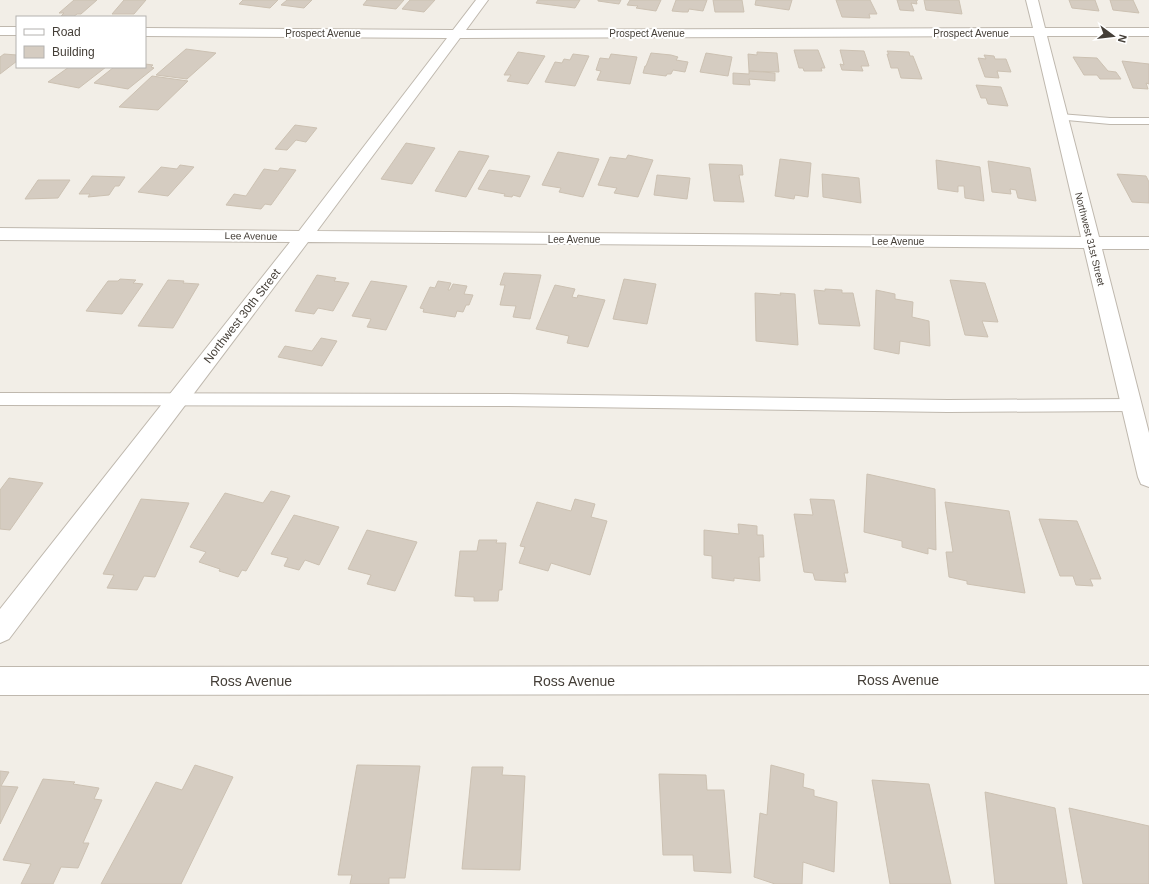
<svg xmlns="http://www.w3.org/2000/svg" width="1149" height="884" font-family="Helvetica,sans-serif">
<rect width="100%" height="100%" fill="#f2eee7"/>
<path fill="#d5ccc1" stroke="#ccc1b2" d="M74,0H97L81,14H77L73,17L61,16L64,13H59Z
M124,0H146L134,14H112Z
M243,0H278L270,8L239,4Z
M287,0H312L304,8L281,5Z
M367,0H404L396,9L363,5Z
M410,0H435L424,12L402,9Z
M538,0H580L575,8L536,3Z
M598,0H621L619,4L598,1Z
M630,0H661L656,11L636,8L638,6L627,5Z
M676,0H707L703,11L689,9L688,12H683L672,11Z
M713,0H742L744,12H715Z
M756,0H792L789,10L755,5Z
M836,0H870L877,14H869L870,18L842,17Z
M897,0H918H916L917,4L911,3L914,11L900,10Z
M924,0H959L962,14L926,10Z
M1069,0H1095L1099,11L1072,8Z
M1110,0H1133L1139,13L1113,10Z
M186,49L216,53L187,79L156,75Z
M794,50H818L825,68H821L822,71H804L803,68H799Z
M840,50L864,51L869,66H861L863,71L842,70L840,64L844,65Z
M887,51L909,52L910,56H913L922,79L901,78L898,68H891L887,54H889Z
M518,52L545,56L528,84L507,81L511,75H504Z
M757,52L777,53L779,72L749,71L748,54L757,55Z
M651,53L671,55L678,57L676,60L688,62L685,72L673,70L671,74H667L666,76L643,73L645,66H646Z
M706,53L732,57L728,76L700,72Z
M4,54L17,55V61L0,74V57Z
M573,54L589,56L575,86L545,82L555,62L562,63L564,59L570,60Z
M611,54L637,57L630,84L597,80L601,71L596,70L600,58L609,59Z
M984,55L994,56L995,59H1006L1011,72L997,71L999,78L985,77L978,58L986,59Z
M1073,57L1097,58L1108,71L1116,72L1121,79H1100L1097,75H1084Z
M1122,61L1149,64V84L1146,83L1148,89L1133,88Z
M145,64L153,65L151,67L154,68L128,89L94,83L114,67H145Z
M69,67H106L79,88L48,82Z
M749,71L775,73V81L749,79L750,85L733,84V73L749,74Z
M152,76L188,81L158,110L119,107Z
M976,85L1001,87L1008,106L988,104L986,98H981Z
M295,125L317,128L306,142L296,140L287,150L275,149Z
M406,143L435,148L412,184L381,179Z
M459,151L489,156L466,197L435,191Z
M558,152L599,159L583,197L559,192L561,188L542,185Z
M628,155L653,160L638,197L614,193L617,188L598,185L610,157L626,159Z
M780,159L811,163L808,197L795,195L794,199L775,196Z
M936,160L980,167L984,201L965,198L964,186H958V192L938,189Z
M988,161L1030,168L1036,201L1018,198L1016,190L1010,189L1011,194L992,192Z
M709,164L742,165L743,175H739L744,202L714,201Z
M180,165L194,167L168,196L138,192L161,167L177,169Z
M280,168L296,170L271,205L265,204L261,209L226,205L234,194L246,196L264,169L278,171Z
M489,170L530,176L520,197L513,195L512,197L504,196L505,194L478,189Z
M822,174L859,178L861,203L823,197Z
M1117,174L1146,176L1149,182V203L1132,202Z
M657,175L690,178L687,199L654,195Z
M92,176L125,177L119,186H115L109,195L88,197L90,194H79Z
M38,180H70L58,198L25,199Z
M504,273L541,275L530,319L513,317L516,306L500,305L505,285H500Z
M317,275L336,278L334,281L349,283L333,311L318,308L314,314L295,311Z
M120,279L136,280L133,283L143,284L122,314L86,311L108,281H118Z
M624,279L656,284L647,324L613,319Z
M168,280L184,281L183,283L199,284L173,328L138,326Z
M950,280L985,283L998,322L982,321L988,337L965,335Z
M371,281L407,286L386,330L367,327L371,319L352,316Z
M438,281L451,283L448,290H450L453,284L467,286L464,294L473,295L469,305H466L463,312L457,311L455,317L423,312L424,309L420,308L430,287L435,288Z
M555,285L575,289L572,297L577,298L578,295L605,300L588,347L567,343L569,336L536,329Z
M825,289L842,290V293H853L860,326L819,324L814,290L825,291Z
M876,290L895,294V299L913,302L912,317L929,321L930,346L900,341L899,354L874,349Z
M755,293L781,295L780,293L795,294L798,345L756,341Z
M321,338L337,341L322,366L278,357L285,346L312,351Z
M867,474L935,489L936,550L928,548V554L902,547V541L864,532Z
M9,478L43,483L10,530L0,529V490Z
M271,491L290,496L246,571L242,570L238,577L219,571L220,569L199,562L206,552L190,547L225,493L263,503Z
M141,499L189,503L155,577L144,576L137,590L107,588L114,575L103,574Z
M575,499L595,504L591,517L607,521L590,575L551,563L548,571L519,563L525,547L520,546L537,502L571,511Z
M810,499L834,500L848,573H844L846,582L815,580L813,573L804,572L794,514L813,515Z
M945,502L1009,511L1025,593L967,584V581L949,577L946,552H953Z
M294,515L339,527L319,565L305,560L299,570L284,566L288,558L271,554Z
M1039,519L1077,521L1101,579H1090L1093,586L1076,585L1073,576H1060Z
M738,524L757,526V535H763L764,557H759L760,581L734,578V581L712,578V556L704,555V530L739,534Z
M367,530L417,542L395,591L367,584L371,575L348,569Z
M479,540H497L496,543H506L502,590H499L498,601H474V597L455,596L460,551H477Z
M195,765L233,777L181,884H101L156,782L182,790Z
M357,765L420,766L405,878H389V884H350L352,875H338Z
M771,765L804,774L803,787L814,790V796L837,802L834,872L803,862L802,884H775L754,877L760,813L767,815Z
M472,767H503L502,775L525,776L520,870L462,869Z
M0,771L9,772L1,786L18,787L0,824Z
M659,774L706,775L707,790H724L731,873L694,871L693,855H663Z
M43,779L75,782L73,784L99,788L94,799L102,800L83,843H89L78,868L61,867L53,884H21L31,864L3,860Z
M872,780L929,784L951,884H890Z
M985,792L1055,808L1067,884H995Z
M1069,808L1149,826V884H1083Z"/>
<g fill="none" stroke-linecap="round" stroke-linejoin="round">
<g stroke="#bfb8ae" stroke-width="2">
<path id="service" d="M1060,114L1110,118H1149V124H1110L1056,119L1055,117Z
M0,393L501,394L948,400L1131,399L1136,401L1139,405L1136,409L1131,411L948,412L501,406L0,405Z"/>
</g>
<g stroke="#bfb8ae" stroke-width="2">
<path id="minor" d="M476,0H488L466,30L1033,28L1026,0H1038L1045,28H1149V36H1047L1099,237H1149V249H1102L1149,433V487L1141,484L1138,477L1084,248L308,242L9,639L0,643V609L290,242L0,240V228L299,231L447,38L145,36V28L453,30ZM1034,36L1081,237L317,231L460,38Z
M0,27H17V35H0Z
M1149,666V694L0,695V667Z"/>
</g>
<use href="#service" fill="#fff" fill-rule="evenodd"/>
<use href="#minor" fill="#fff" fill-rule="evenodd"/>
</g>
<g text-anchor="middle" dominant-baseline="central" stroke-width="4" stroke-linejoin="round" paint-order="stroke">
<g font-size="10" fill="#443e37" stroke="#fff">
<text x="323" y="33">Prospect Avenue</text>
<text x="647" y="33">Prospect Avenue</text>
<text x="971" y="33">Prospect Avenue</text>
<text transform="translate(251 236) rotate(1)">Lee Avenue</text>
<text x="574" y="239">Lee Avenue</text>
<text transform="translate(1090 239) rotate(76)">Northwest 31st Street</text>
<text x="898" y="241">Lee Avenue</text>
</g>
<g font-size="12" fill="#443e37" stroke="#fff">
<text transform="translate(242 316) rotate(-52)">Northwest 30th Street</text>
</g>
<g font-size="14" fill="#443e37" stroke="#fff">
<text x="898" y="680">Ross Avenue</text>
<text x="251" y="681">Ross Avenue</text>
<text x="574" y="681">Ross Avenue</text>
</g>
</g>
<rect x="16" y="16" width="130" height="52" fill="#ffffff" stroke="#b4b2af"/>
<rect x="24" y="29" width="20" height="6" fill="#ffffff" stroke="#b4b2af"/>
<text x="52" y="36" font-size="12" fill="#443e37">Road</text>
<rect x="24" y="46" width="20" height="12" fill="#d5ccc1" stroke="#b4b2af"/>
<text x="52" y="56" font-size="12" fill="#443e37">Building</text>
<g transform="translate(1113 36) rotate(105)" stroke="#ffffff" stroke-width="3" paint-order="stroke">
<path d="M0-3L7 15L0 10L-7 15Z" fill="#443e37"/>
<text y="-6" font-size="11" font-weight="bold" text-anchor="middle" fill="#443e37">N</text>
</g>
</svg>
